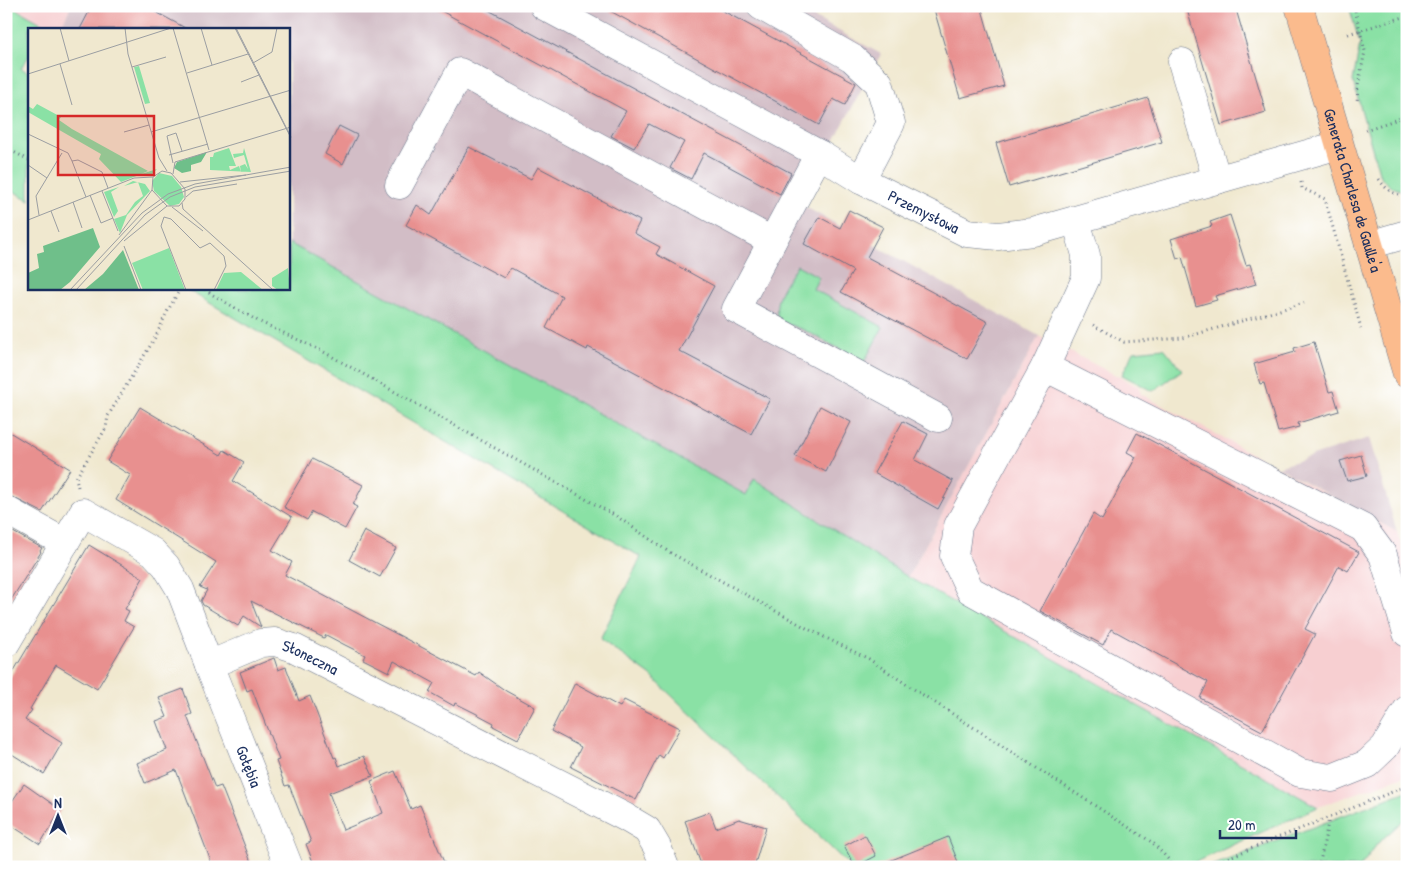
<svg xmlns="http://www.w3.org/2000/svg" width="1413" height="873" font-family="'Patrick Hand',sans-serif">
<rect width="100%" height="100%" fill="#fff"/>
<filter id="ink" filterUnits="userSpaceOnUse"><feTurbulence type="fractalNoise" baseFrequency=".02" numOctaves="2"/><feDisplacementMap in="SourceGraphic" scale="10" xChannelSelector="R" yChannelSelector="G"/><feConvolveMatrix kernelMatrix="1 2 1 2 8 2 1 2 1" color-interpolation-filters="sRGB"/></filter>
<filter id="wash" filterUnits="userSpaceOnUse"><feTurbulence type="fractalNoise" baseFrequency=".0096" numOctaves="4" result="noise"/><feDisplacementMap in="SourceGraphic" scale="20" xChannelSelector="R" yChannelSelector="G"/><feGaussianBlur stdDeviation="1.12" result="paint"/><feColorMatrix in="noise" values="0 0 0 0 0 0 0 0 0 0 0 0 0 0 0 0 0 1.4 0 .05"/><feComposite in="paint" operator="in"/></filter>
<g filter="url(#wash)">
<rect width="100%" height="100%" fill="#f0e8cf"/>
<path fill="#f7cfd1" d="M11,6H71L62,24L50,28Z
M1039,336L1139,387L1141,394L1397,532L1407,564V775L1318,807L908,577Z"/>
<path fill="#d2bdc6" d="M71,6H793L881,54L800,204L1039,336L908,577L755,479L746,495L289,243V29H49L62,24Z
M1369,438L1397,532L1278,467Z"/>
<path fill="#8ae1a5" stroke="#528882" d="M6,6H11L50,28L29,29V56L21,68L29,73V200L6,187Z
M1349,6H1405L1407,11V192C1395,189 1388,186 1380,176L1353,81L1360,44Z
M289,243L746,495L754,479L908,577L1318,807L1184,867H851L650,675L600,639L641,557L186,289H289Z
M797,265L819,277L813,289L883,327L864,362L806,331L778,320C772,298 786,283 797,265Z
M1164,348L1182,370L1153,391L1122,375L1134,351Z
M1407,791V817L1378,843L1360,867H1209Z"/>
<g id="blocks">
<path fill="#e8908f" d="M92,6H145L187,29H80Z
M432,6H481L791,173L780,194L704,153L691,179L670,168L684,142L649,124L634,148L611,136L626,111Z
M601,6H714L856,83L845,105L833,99L819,125Z
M933,6H981L1004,86L960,98Z
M1186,6H1235L1266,112L1221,125Z
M1148,98L1162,142L1009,187L996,143Z
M339,126L357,135L343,164L325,154Z
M469,147L531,179L538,167L640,221L634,233L660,247L656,254L714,286L679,351L770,399L751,434L588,347L587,350L546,328L562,296L511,268L504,278L406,225L417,205L431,215Z
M849,210L883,227L867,257L988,322L967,359L841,292L853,271L804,244L819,217L840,228Z
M1230,215L1246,265L1250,264L1256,284L1215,296L1217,300L1196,306L1182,257L1177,259L1171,239L1212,226L1210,222Z
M1314,342L1329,392L1333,391L1339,411L1298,423L1299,427L1278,432L1264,383L1260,384L1254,364L1295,352L1294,348Z
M820,406L851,422L826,472L795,456Z
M140,407L221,455L224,450L244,462L233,481L292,517L272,550L292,562L285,575L476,676L479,672L506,691L535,707L518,739L493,726L494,723L475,713L455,703L454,706L429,692L434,683L394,661L389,672L363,659L365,655L345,645L326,635L324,638L251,601L261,627L244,616L238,626L203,605L201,601L207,590L200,587L216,562L116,500L130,475L107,461Z
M903,421L928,434L915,460L953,481L938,509L874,473Z
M6,430L70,469L42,512L6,494Z
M1137,433L1359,552L1348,571L1339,566L1305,629L1315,634L1262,731L1200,698L1208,682L1111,629L1103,645L1040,611L1093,514L1102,520L1136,457L1127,452Z
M1361,455L1367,476L1347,481L1340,461Z
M312,459L363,485L353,505L357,507L345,529L312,512L307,520L284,507Z
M364,531L396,548L380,577L349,560Z
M13,532L42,548L40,551L41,552L6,608V542Z
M89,545L143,578L125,609L129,611L124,621L134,627L97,689L56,665L30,709L32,710L25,720L62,743L44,774L7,751L6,752V684Z
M274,658L278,670L286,667L299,701L310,696L334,758L336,757L339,766L364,756L373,776L329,793L343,830L383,813L371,781L395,771L411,809L420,805L446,867H315L306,844L311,842L289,785L285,786L276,761L279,760L252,689L247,691L240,672Z
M575,683L620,707L624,700L680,728L663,758L659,755L636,800L571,767L581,747L551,731Z
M183,689L192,714L187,716L197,742L215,788L221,786L253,867H213L176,770L145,783L137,763L167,750L156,721L167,717L159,698Z
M24,784L61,810L40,844L6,822V810Z
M710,812L716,828L739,819L766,827L754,867H702L685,821Z
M865,835L876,856L855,867L844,846Z
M948,837L960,867H877V866Z"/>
</g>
</g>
<g filter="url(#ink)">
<use href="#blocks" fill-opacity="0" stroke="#667086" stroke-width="1"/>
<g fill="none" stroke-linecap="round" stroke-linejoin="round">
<g stroke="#667086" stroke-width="29">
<g id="minor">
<path id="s1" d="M544,6L819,154L861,180L967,233L998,236L1033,232L1339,145"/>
<path d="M761,6L852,58L879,83L891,123L861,180"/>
<path d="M1182,62L1217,180"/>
<path d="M819,154L736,309L938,418"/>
<path d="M399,185L460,72L772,241"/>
<path d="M1076,221L1086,255V278L1045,367L958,526L954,556L970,590L1300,773L1332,778L1367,764L1385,747L1407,710"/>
<path d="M1369,245L1407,234"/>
<path d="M1045,367L1363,528L1383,555L1407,633"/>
<path d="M6,510L65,543"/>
<path id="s2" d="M6,643L83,512L153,552L166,566L180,589L209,665L261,643L275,642L294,648L625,817L647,830L657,847L665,867"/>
<path id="s3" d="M209,665L289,867"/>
</g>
</g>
<g stroke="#667086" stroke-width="29">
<g id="major">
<path id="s4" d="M1299,6L1407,374"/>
</g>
</g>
<path stroke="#667086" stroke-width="3" stroke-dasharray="1 4" stroke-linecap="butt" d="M1354,6L1365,51L1358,86L1357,103
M1348,34L1407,16
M1365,130L1407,116
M6,148L29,160
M1379,179C1386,190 1394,195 1407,196
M1301,182L1302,188L1325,199L1361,328
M205,289L213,295L258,321L322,351L616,516L669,552L810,630L869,659L906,684L1153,843L1169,860L1171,867
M1093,325L1124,342L1183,338L1304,303
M78,487L76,478L106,428L108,416L156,336L167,312L180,289
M1205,867L1407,786
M1319,867L1329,818"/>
<use href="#minor" stroke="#fff" stroke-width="28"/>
<use href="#major" stroke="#fbbb8d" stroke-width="28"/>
</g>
</g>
<g text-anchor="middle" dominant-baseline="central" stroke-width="4.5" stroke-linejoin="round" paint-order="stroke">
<g font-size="16" fill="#1b2f5e" stroke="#fff">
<text stroke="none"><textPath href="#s4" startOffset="192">Generała Charlesa de Gaulle'a</textPath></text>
<text stroke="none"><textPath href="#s1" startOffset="432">Przemysłowa</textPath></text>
<text stroke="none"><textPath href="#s2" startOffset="469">Słoneczna</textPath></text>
<text stroke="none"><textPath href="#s3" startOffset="109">Gołębia</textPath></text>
</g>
</g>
<g transform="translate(28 28)">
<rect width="262" height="262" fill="#f0e8cf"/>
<path d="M111,38L122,75L117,76L106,39ZM9,76L33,89L31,92L44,101L120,143L113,146L129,141L122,148L111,147L93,154L71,131L73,126L0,84V78L5,81ZM201,120L208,138H201L202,142L211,138L213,144L212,138L217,136L220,141L216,127L206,130L205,126L215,125L216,120L223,144L182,142V129H185L186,125ZM131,145L144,148L153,159L156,169L151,176L142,178L126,163L124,153ZM105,153L117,156L122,163L99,187L92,205L86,191L98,187L107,174L115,168L110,154L96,158ZM91,159L83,164L90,183L86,189L76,164ZM141,220L157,262H115L104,235ZM260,240L262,262H250L244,258V250ZM213,244L235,262H188L196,245Z" fill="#8ae1a5"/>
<path d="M179,124L173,134L163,137V143L154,145L146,140L149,134ZM65,200L72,219L42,254L32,262H0V245L11,240L9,226L16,224L15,218ZM95,222L111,262H56L75,246Z" fill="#6fbf8a"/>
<path fill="none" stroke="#9b9ea2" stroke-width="1" d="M32,0L41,33M97,0L100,26L131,130L139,143M145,0L181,122M173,0L184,37M207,0L263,110M208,0L263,109M225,35L244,24L249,0M32,36L44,77M104,39L138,29M159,45L220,26M0,46L143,0M213,54L231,47M96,104L121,97M123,104L263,62M0,106L40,125L44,133L50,132L74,144L80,160M141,127L180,116M44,133L58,169M145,135L139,108L148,105L154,123M0,137L19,150M134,143L143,145L157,161V171L151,178H139L124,162L125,149ZM145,146L147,134L263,99M152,154L218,147M74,163L90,203M62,167L73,195L85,190M158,169L165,163L209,156M45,174L54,200M154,175L155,181L245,262M144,179L175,203M23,183L31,204M11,187L8,168L34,125M0,192L106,150L125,149M91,207L124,162M96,213L139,178M96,218L113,262M42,262L114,185L140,166L167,156L263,139M48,262L117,187L142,169L167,159L263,143M158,262L133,198L136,189L143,191L172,220L182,215L196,228L198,238L186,262"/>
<path fill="#d62828" fill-opacity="0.15" stroke="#d62828" stroke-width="2.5" d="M30,88H126V147H30Z"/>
<rect width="262" height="262" fill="none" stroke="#1b2f5e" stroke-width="2.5"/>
</g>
<rect width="1413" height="873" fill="none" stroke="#fff" stroke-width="25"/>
<g transform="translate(58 816)" stroke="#ffffff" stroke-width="4" paint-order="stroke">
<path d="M0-4L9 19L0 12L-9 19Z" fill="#1b2f5e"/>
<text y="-8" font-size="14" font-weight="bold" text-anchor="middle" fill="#1b2f5e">N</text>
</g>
<path d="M1220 830v8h76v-8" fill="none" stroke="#1b2f5e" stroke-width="2.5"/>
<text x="1228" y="830" font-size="15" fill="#1b2f5e" stroke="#ffffff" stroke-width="4" paint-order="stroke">20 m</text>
</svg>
